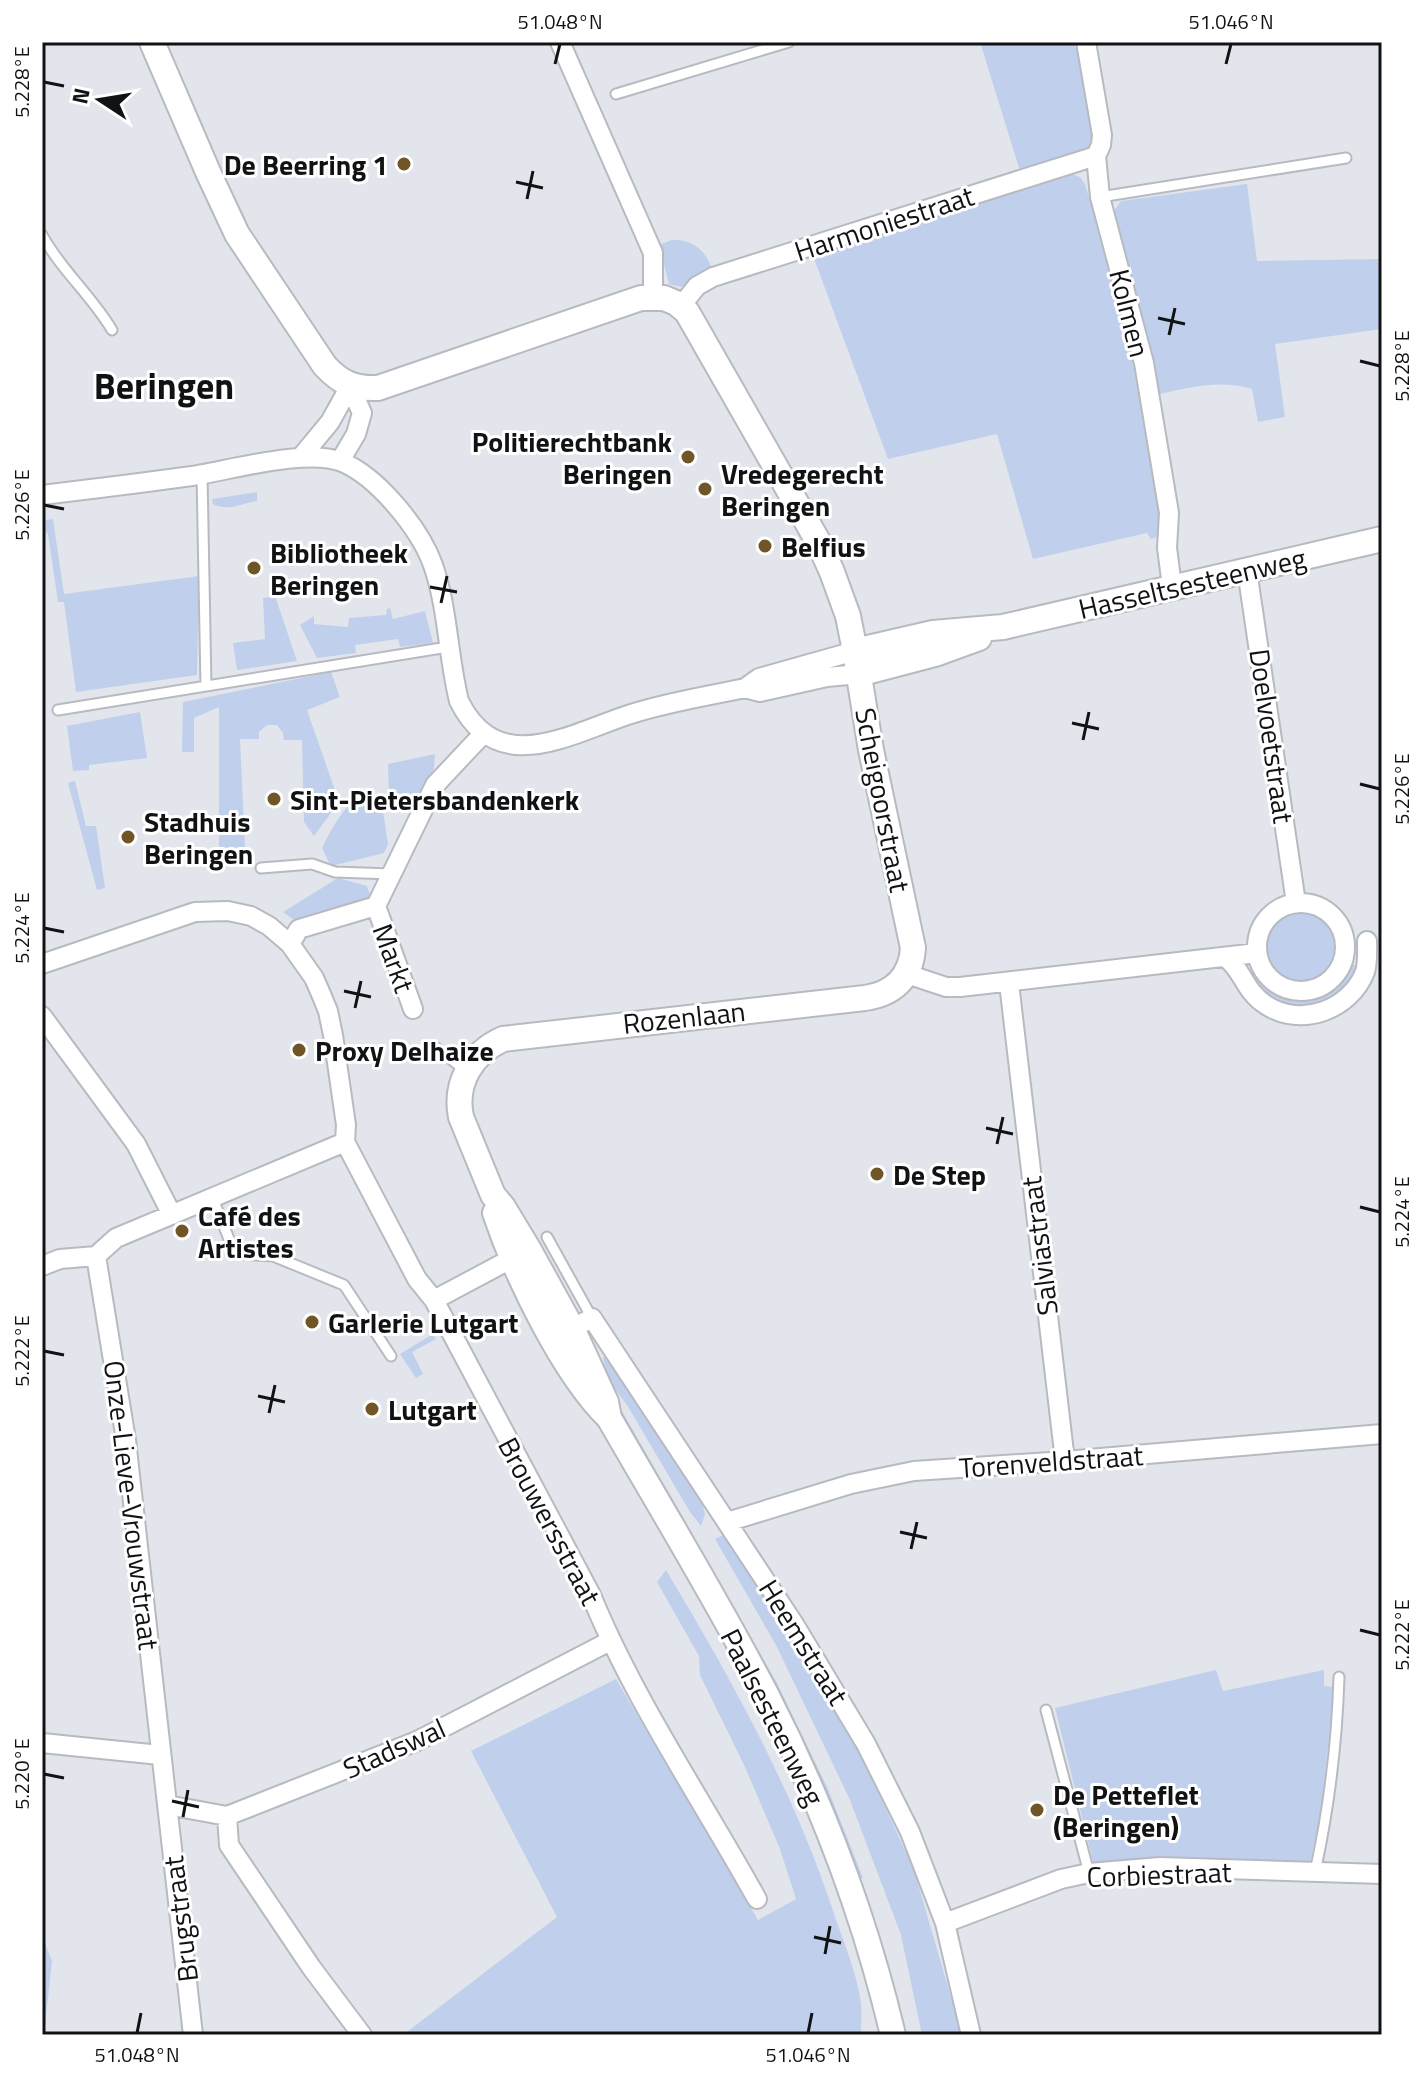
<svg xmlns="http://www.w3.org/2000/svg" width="1424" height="2077" font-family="'Titillium Web',sans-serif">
<rect width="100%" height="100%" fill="#e2e6ec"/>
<path fill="#bfcfec" d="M980,42H1073C1082,59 1096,126 1090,145L1083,151L1020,171Z
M1072,174L1080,177L1085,184L1137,363L1164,519L1160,536L1151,539L1147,533L1033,559L997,434L888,459L812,253Z
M1247,184L1257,261L1382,259V329L1275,344L1285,417L1258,422L1252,389C1219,379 1188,388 1155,395L1113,212L1121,201Z
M672,240C693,239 707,251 713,272L681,287L669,284L659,245Z
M257,492V501C241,503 229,512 213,504L212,499Z
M53,519L64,594L199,576L197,675L76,692L64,602H58L48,534L45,530L46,520Z
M275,596L297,661L237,670L233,643L265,639L263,598Z
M390,608L393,619L425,611L433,643L400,647L398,639L355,645L356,653L317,658L300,625L314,616V624L348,627L349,618L386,615L387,609Z
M331,672L340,697L307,710L339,802L314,836L304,822L302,740H284L283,733L277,725H267L259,732V739H240L245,849H252V859L219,869V707L194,718V752H182L183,702Z
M140,712L147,758L89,765V770L73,771L67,726Z
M435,754L433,777L407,805L389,795L388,764Z
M75,781L86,826H96L105,888L97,890L68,783Z
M382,805L388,844L384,853L331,866L322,848C328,835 338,817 348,806Z
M338,878L367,886L371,898L294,920L283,912Z
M1267 948a35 35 0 1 1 70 0a35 35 0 1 1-70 0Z
M1352,965H1355L1356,969C1333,1016 1285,1016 1252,979L1257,976C1287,1011 1331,1007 1352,965Z
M433,1334L436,1339L412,1352L423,1374L416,1378L400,1354Z
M605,1356L612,1361L702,1502L705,1514L701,1526L690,1512L627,1405L608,1380L603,1358Z
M622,1411L777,1683L828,1789L863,1878L859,1879L618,1413Z
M725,1534L850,1731L914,1870L962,2035H922L901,1935L850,1800L777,1647L715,1539Z
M666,1570C730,1677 791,1786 831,1905C841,1936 857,1971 861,2004C862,2014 861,2025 861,2035H403L557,1917L471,1751L616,1679L758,1920L796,1899L780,1849L745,1767L700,1675L699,1656L657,1582Z
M1216,1670L1223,1691L1324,1670V1686L1334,1687L1321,1813L1310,1863L1168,1859L1093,1862L1055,1708Z
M42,1936L52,1961L44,2035H42Z"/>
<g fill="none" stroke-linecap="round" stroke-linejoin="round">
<g stroke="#b7bac0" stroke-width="13">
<path id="service" d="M616,94L789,42
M1100,197L1346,158
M42,235C61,270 91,295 112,330
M202,474L206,686
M58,710L448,647
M261,868L312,864L335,872L392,874
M434,1046L466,1071
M213,1199L235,1254L273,1256L344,1285L391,1356
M547,1237L592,1318
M1046,1710L1089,1873
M1315,1872C1329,1808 1337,1742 1339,1677"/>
</g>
<g stroke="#b7bac0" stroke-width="22">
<path id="minor" d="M560,42L653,253V297
M1086,42L1102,135L1101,145L1096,156L1100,197L1144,363L1169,513L1167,548L1172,586
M681,306L697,286L713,277L1096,156
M301,457L330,422L350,386
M340,461L356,434L362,413L350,386
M42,495C92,489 142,483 192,476C231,470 307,448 342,462C378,477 420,529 433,565C448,608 448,657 459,701C498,780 571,733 631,714C668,702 708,696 745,688L759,678L855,651
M1247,570L1296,903
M745,688L760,692L827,677L859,674
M1257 947a44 44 0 1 1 88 0a44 44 0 1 1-88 0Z
M290,944L299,929L376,906
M1226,958C1243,970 1244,991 1266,1005C1301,1028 1350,1010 1365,972C1368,962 1367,951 1367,941
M42,964L195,912L228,911L251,916L269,926L290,944L314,978L321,994L328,1011L333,1035L346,1125L345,1142
M907,974L946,987H960L1257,953
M1009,983L1065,1461
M413,1009L376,906L435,785L483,734
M42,1016L136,1144L172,1215
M345,1142L417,1279L434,1300L591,1595C635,1702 701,1798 757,1899
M96,1256L126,1440L193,2035
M96,1256L116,1238L345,1142
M42,1266L60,1259L96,1256
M434,1300L524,1252
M561,1334L592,1318L794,1624L866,1744L910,1832L945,1923L971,2035
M727,1522L851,1484L914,1471L1065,1461L1382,1434
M42,1743L160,1755
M167,1805L227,1816L417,1741L610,1641
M227,1816L229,1845L311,1967L362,2035
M945,1923L1061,1879L1089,1873L1160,1867L1382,1874"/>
</g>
<g stroke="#b7bac0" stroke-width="28">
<path id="tertiary" d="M152,42L208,172L237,234L325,366C341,383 354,389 378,388L641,298H664L676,303L687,312L819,543L832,572L848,616L855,651L871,750L913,948C911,978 893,994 865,998L503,1039C472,1053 454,1083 461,1117L493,1195L503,1207L529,1250L572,1328L606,1402L609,1418
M855,651L933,633L1003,627L1382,539
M859,674L935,654L979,638
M495,1213C516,1275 563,1373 609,1418C662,1510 717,1600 766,1694C821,1801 865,1917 893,2035"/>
</g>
<use href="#service" stroke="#fff" stroke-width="9"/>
<use href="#minor" stroke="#fff" stroke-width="18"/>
<use href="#tertiary" stroke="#fff" stroke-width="24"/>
</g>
<path fill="none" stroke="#111214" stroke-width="3" d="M555,64L560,44M1226,64L1231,44M44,82L64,86M516,182L543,188M527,199L533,171M1158,318L1185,324M1169,335L1175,308M1360,361L1380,366M44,505L64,509M430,587L457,592M441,603L447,576M1072,723L1099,729M1083,740L1089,712M1360,784L1380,789M44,928L64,932M344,991L371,997M355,1008L361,981M986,1128L1013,1134M997,1144L1003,1117M1360,1207L1380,1212M44,1351L64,1355M258,1396L285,1402M269,1413L275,1385M900,1532L927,1538M911,1549L917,1522M1360,1630L1380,1635M44,1774L64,1778M172,1801L199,1807M183,1817L188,1790M814,1937L841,1943M825,1954L830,1926M137,2033L141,2013M808,2033L812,2013"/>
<g fill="#705527" stroke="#fff" stroke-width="3">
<circle cx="404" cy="164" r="8"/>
<circle cx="688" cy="457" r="8"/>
<circle cx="705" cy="489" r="8"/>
<circle cx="765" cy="546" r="8"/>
<circle cx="254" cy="568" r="8"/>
<circle cx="274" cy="799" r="8"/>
<circle cx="128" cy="837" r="8"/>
<circle cx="299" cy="1050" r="8"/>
<circle cx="877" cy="1174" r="8"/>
<circle cx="182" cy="1231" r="8"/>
<circle cx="312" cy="1322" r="8"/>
<circle cx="372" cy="1409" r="8"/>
<circle cx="1037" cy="1810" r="8"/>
</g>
<g text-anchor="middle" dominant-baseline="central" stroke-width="6" stroke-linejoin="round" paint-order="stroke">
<g font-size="28" font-weight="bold" fill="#111214" stroke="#fff" text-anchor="start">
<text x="388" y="164" text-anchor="end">De Beerring 1</text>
<text x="672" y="441" text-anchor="end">Politierechtbank<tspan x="672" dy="32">Beringen</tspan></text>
<text x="721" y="473">Vredegerecht<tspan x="721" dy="32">Beringen</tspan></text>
<text x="781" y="546">Belfius</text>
<text x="270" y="552">Bibliotheek<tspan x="270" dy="32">Beringen</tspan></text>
<text x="290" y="799">Sint-Pietersbandenkerk</text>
<text x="144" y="821">Stadhuis<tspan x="144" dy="32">Beringen</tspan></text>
<text x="315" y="1050">Proxy Delhaize</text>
<text x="893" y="1174">De Step</text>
<text x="198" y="1215">Café des<tspan x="198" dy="32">Artistes</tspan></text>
<text x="328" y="1322">Garlerie Lutgart</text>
<text x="388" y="1409">Lutgart</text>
<text x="1053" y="1794">De Petteflet<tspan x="1053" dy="32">(Beringen)</tspan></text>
</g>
<g font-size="28" fill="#111214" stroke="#fff">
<text transform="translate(884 223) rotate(-18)">Harmoniestraat</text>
<text transform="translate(1130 313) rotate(76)">Kolmen</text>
<text transform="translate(1192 583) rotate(-13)">Hasseltsesteenweg</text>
<text transform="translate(1272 736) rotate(82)">Doelvoetstraat</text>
<text transform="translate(883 800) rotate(79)">Scheigoorstraat</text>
<text transform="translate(394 958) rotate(70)">Markt</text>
<text transform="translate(684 1017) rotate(-6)">Rozenlaan</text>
<text transform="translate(1039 1246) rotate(-97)">Salviastraat</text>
<text transform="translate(1051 1461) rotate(-4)">Torenveldstraat</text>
<text transform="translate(132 1505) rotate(83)">Onze-Lieve-Vrouwstraat</text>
<text transform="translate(550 1521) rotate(62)">Brouwersstraat</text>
<text transform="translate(804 1642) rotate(58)">Heemstraat</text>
<text transform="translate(773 1717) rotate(63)">Paalsesteenweg</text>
<text transform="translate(394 1748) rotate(-24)">Stadswal</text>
<text transform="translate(1159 1874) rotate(-2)">Corbiestraat</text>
<text transform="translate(180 1919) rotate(-97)">Brugstraat</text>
</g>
<g font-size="36" font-weight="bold" fill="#111214" stroke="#fff">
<text x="164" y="385">Beringen</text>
</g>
</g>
<rect width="1424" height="2077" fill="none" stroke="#ffffff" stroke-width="88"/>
<g transform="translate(100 100) rotate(282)" stroke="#ffffff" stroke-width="6" paint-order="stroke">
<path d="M0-6L14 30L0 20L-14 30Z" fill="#111214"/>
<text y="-12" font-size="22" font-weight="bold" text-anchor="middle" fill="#111214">N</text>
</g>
<rect x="44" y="44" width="1336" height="1989" fill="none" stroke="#111214" stroke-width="3"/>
<g font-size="20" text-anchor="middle" fill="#111214">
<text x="560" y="29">51.048°N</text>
<text x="1231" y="29">51.046°N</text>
<text transform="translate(22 82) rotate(-90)" y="7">5.228°E</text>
<text transform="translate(1402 366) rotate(-90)" y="7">5.228°E</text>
<text transform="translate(22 505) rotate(-90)" y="7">5.226°E</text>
<text transform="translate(1402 789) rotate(-90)" y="7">5.226°E</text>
<text transform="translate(22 928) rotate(-90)" y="7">5.224°E</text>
<text transform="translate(1402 1212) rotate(-90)" y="7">5.224°E</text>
<text transform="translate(22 1351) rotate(-90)" y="7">5.222°E</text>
<text transform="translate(1402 1635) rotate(-90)" y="7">5.222°E</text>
<text transform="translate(22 1774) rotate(-90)" y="7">5.220°E</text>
<text x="137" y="2062">51.048°N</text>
<text x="808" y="2062">51.046°N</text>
</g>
</svg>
